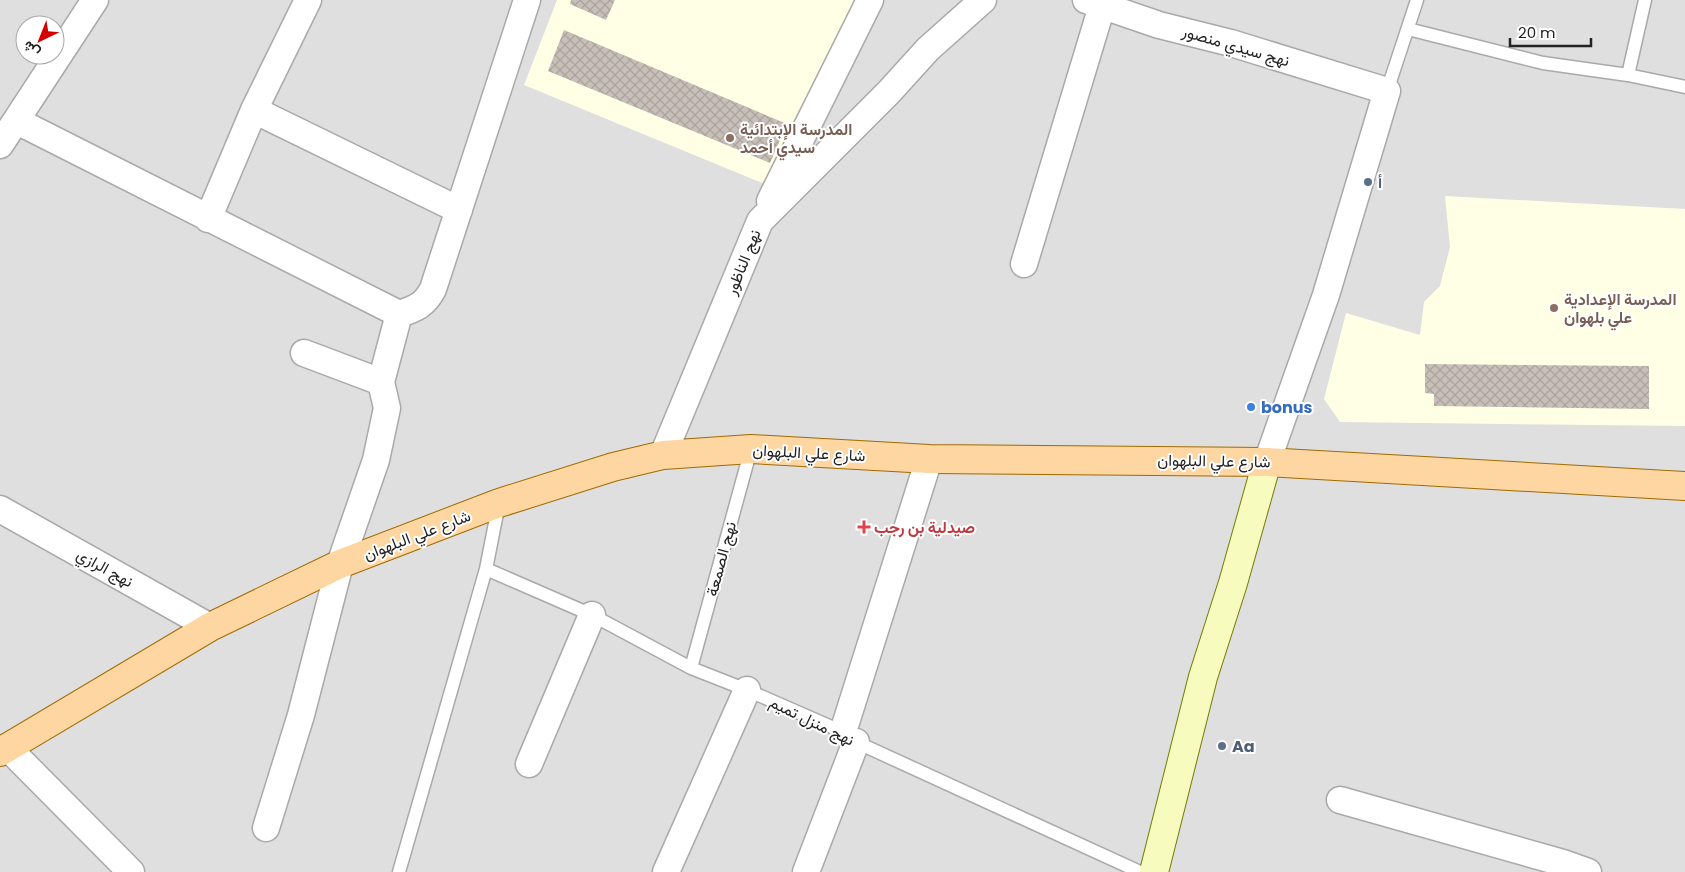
<svg xmlns="http://www.w3.org/2000/svg" width="1685" height="872" font-family="Poppins,Vazirmatn,sans-serif">
<defs>
<pattern id="building-cross-hatch" width="8" height="8" patternUnits="userSpaceOnUse" patternTransform="scale(1.25)"><rect width="8" height="8" fill="#c7bfb8"/><path d="M0 0l8 8M0 8l8-8" fill="none" stroke="#aba49e"/></pattern>
</defs>
<rect width="100%" height="100%" fill="#f2efe9"/>
<path fill="#e0dfdf" fill-rule="evenodd" d="M0,0H1685V872H0ZM25,25H55V55H25Z"/>
<path fill="#ffffe5" d="M557,0H862L784,192L524,85Z
M1445,196L1685,209V426L1340,422L1324,399L1346,313L1420,335L1424,302L1440,286L1450,247Z"/>
<path fill="url(#building-cross-hatch)" d="M571,0H615L606,20L570,4Z
M564,30L787,124L770,163L548,71Z
M1425,364L1649,366V409L1434,406V394L1425,393Z"/>
<g fill="none" stroke-linecap="round" stroke-linejoin="round">
<g stroke="#a9a9a9" stroke-width="15">
<path id="lane" d="M1408,29L1543,63L1628,75L1685,87
M1628,75L1645,0
M1387,91L1417,0
M486,569L592,615L691,668L747,690L843,732L856,742L1140,872
M691,668L751,449
M399,872L486,569L499,503"/>
</g>
<g stroke="#a9a9a9" stroke-width="29">
<path id="street" d="M1086,0L1159,25L1231,43L1387,91L1326,295L1267,462
M254,110L459,210
M17,121L399,314C415,309 425,305 433,289L527,0
M0,145L95,0
M770,201L870,0
M208,219L254,110L308,0
M1024,264L1102,6
M381,382L399,314
M663,455L760,221L889,92L928,49L983,0
M0,509L210,627
M843,732L929,459
M7,747L131,872
M529,764L592,615
M1340,800L1563,863L1588,872
M266,828L301,715L340,564L376,460L387,408L381,382L304,353
M666,872L747,690
M806,872L856,742"/>
</g>
<g stroke="#717e03" stroke-width="30">
<path id="secondary" d="M1154,872L1203,677L1233,583L1267,462"/>
</g>
<g stroke="#a06b00" stroke-width="30">
<path id="primary" d="M0,752L210,627L340,564L499,503L613,467L663,455L751,449L929,459L1267,462L1685,486"/>
</g>
<use href="#lane" stroke="#fff" stroke-width="12"/>
<use href="#street" stroke="#fff" stroke-width="26"/>
<use href="#secondary" stroke="#f7fbbe" stroke-width="28"/>
<use href="#primary" stroke="#fdd6a2" stroke-width="28"/>
</g>
<g fill="#8d6e63" stroke="#fff" stroke-width="2">
<circle cx="730" cy="138" r="5"/>
<circle cx="1554" cy="308" r="5"/>
</g>
<g fill="#5c6f8a" stroke="#fff" stroke-width="2">
<circle cx="1368" cy="182" r="5"/>
<circle cx="1222" cy="746" r="5"/>
</g>
<circle fill="#3f7fe0" stroke="#fff" stroke-width="2" cx="1251" cy="407" r="5"/>
<path fill="#e0444e" stroke="#fff" stroke-width="2" d="M861.5 519.5h5v5h5v5h-5v5h-5v-5h-5v-5h5z"/>
<g text-anchor="middle" dominant-baseline="central" stroke-width="4" stroke-linejoin="round" paint-order="stroke">
<g font-size="16" fill="#222" stroke="#fff">
<text transform="translate(1236 46) rotate(16)">نهج سيدي منصور</text>
<text transform="translate(743 262) rotate(-68)">نهج الناظور</text>
<text transform="translate(809 453) rotate(3)">شارع علي البلهوان</text>
<text transform="translate(1214 461) rotate(1)">شارع علي البلهوان</text>
<text transform="translate(417 535) rotate(-21)">شارع علي البلهوان</text>
<text transform="translate(721 559) rotate(-75)">نهج الصمعة</text>
<text transform="translate(105 568) rotate(29)">نهج الرازي</text>
<text transform="translate(812 721) rotate(26)">نهج منزل تميم</text>
</g>
<g font-size="16" font-weight="bold" fill="#785e54" stroke="#fff" text-anchor="start">
<text x="740" y="129">المدرسة الإبتدائية<tspan x="740" dy="18">سيدي أحمد</tspan></text>
<text x="1564" y="299">المدرسة الإعدادية<tspan x="1564" dy="18">علي بلهوان</tspan></text>
</g>
<g font-size="16" font-weight="bold" fill="#4e5e75" stroke="#fff" text-anchor="start">
<text x="1378" y="182">أ</text>
<text x="1232" y="746">Aa</text>
</g>
<g font-size="16" font-weight="bold" fill="#366cbe" stroke="#fff" text-anchor="start">
<text x="1261" y="407">bonus</text>
</g>
<g font-size="16" font-weight="bold" fill="#be3a42" stroke="#fff" text-anchor="start">
<text x="874" y="527">صيدلية بن رجب</text>
</g>
</g>
<g transform="translate(40 40) rotate(223)"><circle r="24" fill="#ffffff" stroke="#a7a7a7"/>
<path d="M0-4L9 19L0 12L-9 19Z" fill="#d40000"/>
<text y="-8" font-size="14" font-weight="bold" text-anchor="middle" fill="#222222">ش</text>
</g>
<path d="M1510 38v8h81v-8" fill="none" stroke="#222222" stroke-width="2.5"/>
<text x="1518" y="38" font-size="15" fill="#222222" stroke="#ffffff" stroke-width="4" paint-order="stroke">20 m</text>
</svg>
